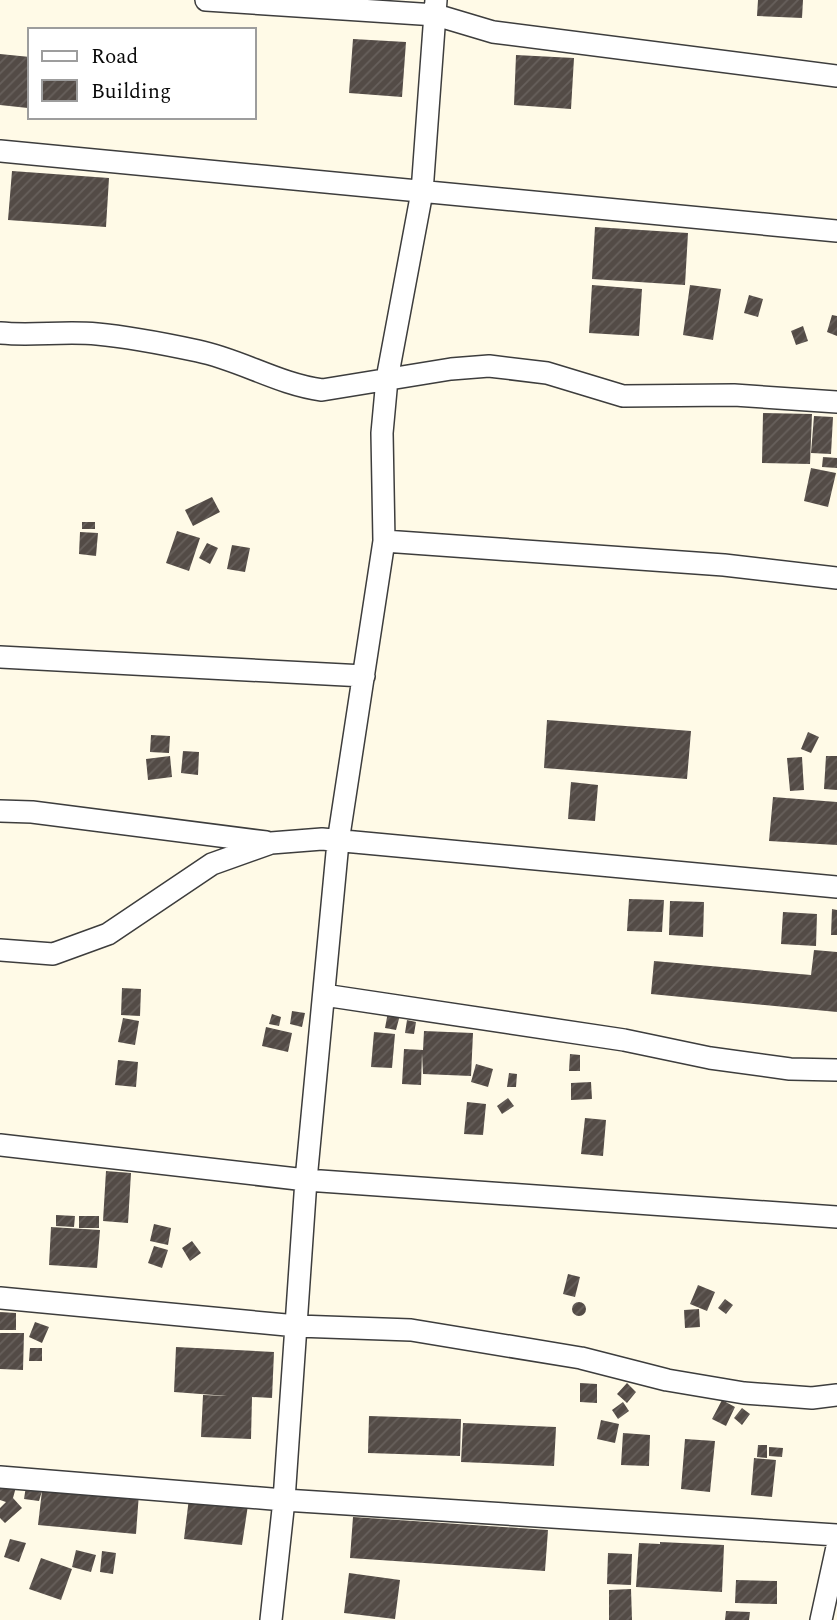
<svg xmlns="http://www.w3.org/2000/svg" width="837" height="1620" font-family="Spectral,serif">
<defs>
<pattern id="building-hatch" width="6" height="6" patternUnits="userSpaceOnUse" patternTransform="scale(1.75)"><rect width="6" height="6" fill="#534b46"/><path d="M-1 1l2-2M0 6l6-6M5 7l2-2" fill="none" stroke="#67605c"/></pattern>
</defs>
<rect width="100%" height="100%" fill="#fffae7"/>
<path fill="url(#building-hatch)" d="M758,0H803L802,18L757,16Z
M353,39L406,42L402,97L349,93Z
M0,54L30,57L28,108L0,105Z
M516,55L574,58L571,109L514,105Z
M12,171L109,178L106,227L8,220Z
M595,227L688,233L685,285L592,279Z
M592,285L642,289L639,336L589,333Z
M690,285L721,289L713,340L683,335Z
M749,295L763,299L758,317L744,313Z
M832,315L837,316V336L827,332Z
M803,326L808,341L796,345L791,331Z
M763,413L812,414L810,464L762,463Z
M814,416L833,417L831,454L811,453Z
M823,457L837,458V468L822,467Z
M811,468L836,473L828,507L804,501Z
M212,497L220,512L193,526L185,510Z
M82,522H95V529H82Z
M177,531L200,538L189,571L166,563Z
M80,532L98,533L96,556L79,554Z
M207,543L218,548L210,564L199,558Z
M232,545L250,548L245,572L227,569Z
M547,720L691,731L687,779L544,768Z
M808,732L819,737L811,753L801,749Z
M151,735L170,736L169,753L150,752Z
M183,751L199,752L198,775L181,773Z
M170,756L172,777L148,780L146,759Z
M826,756H837V790L824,789Z
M802,757L804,790L790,791L787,758Z
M571,782L598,785L595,821L568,819Z
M773,797L837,802V845L769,841Z
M629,899L664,900L662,932L627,931Z
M670,901L704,902L703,937L669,935Z
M832,909L837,910V935H831Z
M783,912L817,914L816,946L781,944Z
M814,950L837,952V1012L651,994L654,961L811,975Z
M122,988L141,989L140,1016L121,1015Z
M292,1011L305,1013L302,1027L290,1024Z
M388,1012L400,1015L396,1030L385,1028Z
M272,1014L281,1017L279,1026L269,1024Z
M123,1018L139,1021L135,1045L118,1042Z
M407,1020L416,1022L414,1034L405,1033Z
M266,1027L292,1033L288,1052L262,1046Z
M424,1031L473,1033L471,1076L423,1074L422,1053L421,1085L402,1084L404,1049L423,1050Z
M374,1032L395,1034L392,1068L371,1067Z
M570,1054L580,1055V1071H569Z
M118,1060L138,1062L136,1087L115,1085Z
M476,1064L493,1069L488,1087L471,1082Z
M509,1073L517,1074L516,1087H507Z
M591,1082L592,1099L571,1100V1083Z
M508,1098L514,1106L502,1114L497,1106Z
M467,1102L486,1104L483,1135L464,1134Z
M585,1118L606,1120L603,1156L581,1154Z
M106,1171L131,1173L128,1223L103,1221Z
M56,1215L75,1216L74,1227L56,1226Z
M79,1216H99V1228H79Z
M154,1224L171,1228L168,1245L150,1241Z
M51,1227L100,1230L97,1268L49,1265Z
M192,1241L201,1253L190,1261L182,1248Z
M154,1246L168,1250L162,1268L148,1263Z
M568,1274L580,1277L575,1297L563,1294Z
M698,1285L715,1292L707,1311L690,1304Z
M725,1299L733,1305L726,1314L718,1308Z
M572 1309a7 7 0 1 1 14 0a7 7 0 1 1-14 0Z
M699,1309L700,1327L685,1328L684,1310Z
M0,1312L16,1313V1330H0Z
M35,1322L49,1327L42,1343L29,1337Z
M0,1333H24L23,1370L0,1369Z
M176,1347L274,1352L272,1398L252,1397L251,1439L201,1437L203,1395L227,1396L174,1392Z
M30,1348H42V1361H29Z
M580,1383L597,1384V1403L580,1402Z
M627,1383L636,1392L627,1403L617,1394Z
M722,1400L735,1407L726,1426L712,1419Z
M623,1402L629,1411L618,1419L612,1410Z
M742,1408L750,1414L742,1425L734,1418Z
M369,1416L461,1419L460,1456L368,1453Z
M601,1420L619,1424L615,1443L597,1439Z
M463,1423L556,1427L554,1466L461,1462Z
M623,1433L650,1435L649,1466L621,1465Z
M685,1439L715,1441L710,1492L681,1489Z
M758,1445H767V1458L757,1457Z
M769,1447L783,1448L782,1457L769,1456Z
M754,1458L776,1460L772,1497L751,1495Z
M27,1480L139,1493L136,1534L38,1525L42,1491L39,1501L24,1499Z
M0,1482L16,1487L13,1498L22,1508L5,1523L0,1518V1508L6,1502L0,1500Z
M189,1498L248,1505L242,1545L184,1539Z
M353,1517L548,1530L545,1571L350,1558Z
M10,1539L26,1543L19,1562L4,1557Z
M660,1542L724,1545L722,1592L636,1587L639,1543L660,1544Z
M76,1550L96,1555L91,1572L72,1567Z
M102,1551L116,1553L113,1574L100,1572Z
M608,1553L632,1554L631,1585L607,1584Z
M41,1558L72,1569L61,1600L29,1589Z
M349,1573L400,1580L395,1619L344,1613Z
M736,1580L777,1581V1604L735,1603Z
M631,1589L632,1620H609V1590Z
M726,1611L750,1612L749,1620H725Z"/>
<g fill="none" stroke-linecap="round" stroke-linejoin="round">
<g stroke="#3d3d3d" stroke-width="24">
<path id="minor" d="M206,0L436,15L493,32L837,76
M0,151L837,231
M0,333C32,336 65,331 97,334C131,337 165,344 198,351C241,360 278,384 322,390L451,369L489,366L547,373L623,396L734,395L837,402
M384,541L724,565L837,578
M0,657L364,676
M0,811L32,812L266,842
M0,950L53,954L108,934L212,864L271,843L322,839L837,887
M324,995L624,1040L710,1058L790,1069L837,1070
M0,1145L306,1180L837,1217
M0,1298L297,1326L411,1330L581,1358L667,1380L744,1393L812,1398L837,1395
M0,1477L284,1500L837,1535
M271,1620L284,1500L306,1180L338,842L384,541L382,433L387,379L422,192L436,0
M821,1620L837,1547"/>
</g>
<use href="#minor" stroke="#fff" stroke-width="21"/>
</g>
<rect x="28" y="28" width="228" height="91" fill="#ffffff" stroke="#9d9d9d" stroke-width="2"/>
<rect x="42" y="51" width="35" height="10" fill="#ffffff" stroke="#9d9d9d" stroke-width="2"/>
<text x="91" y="63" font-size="21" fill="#0a0a0a">Road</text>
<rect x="42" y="80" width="35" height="21" fill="url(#building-hatch)" stroke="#9d9d9d" stroke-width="2"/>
<text x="91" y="98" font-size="21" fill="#0a0a0a">Building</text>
</svg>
